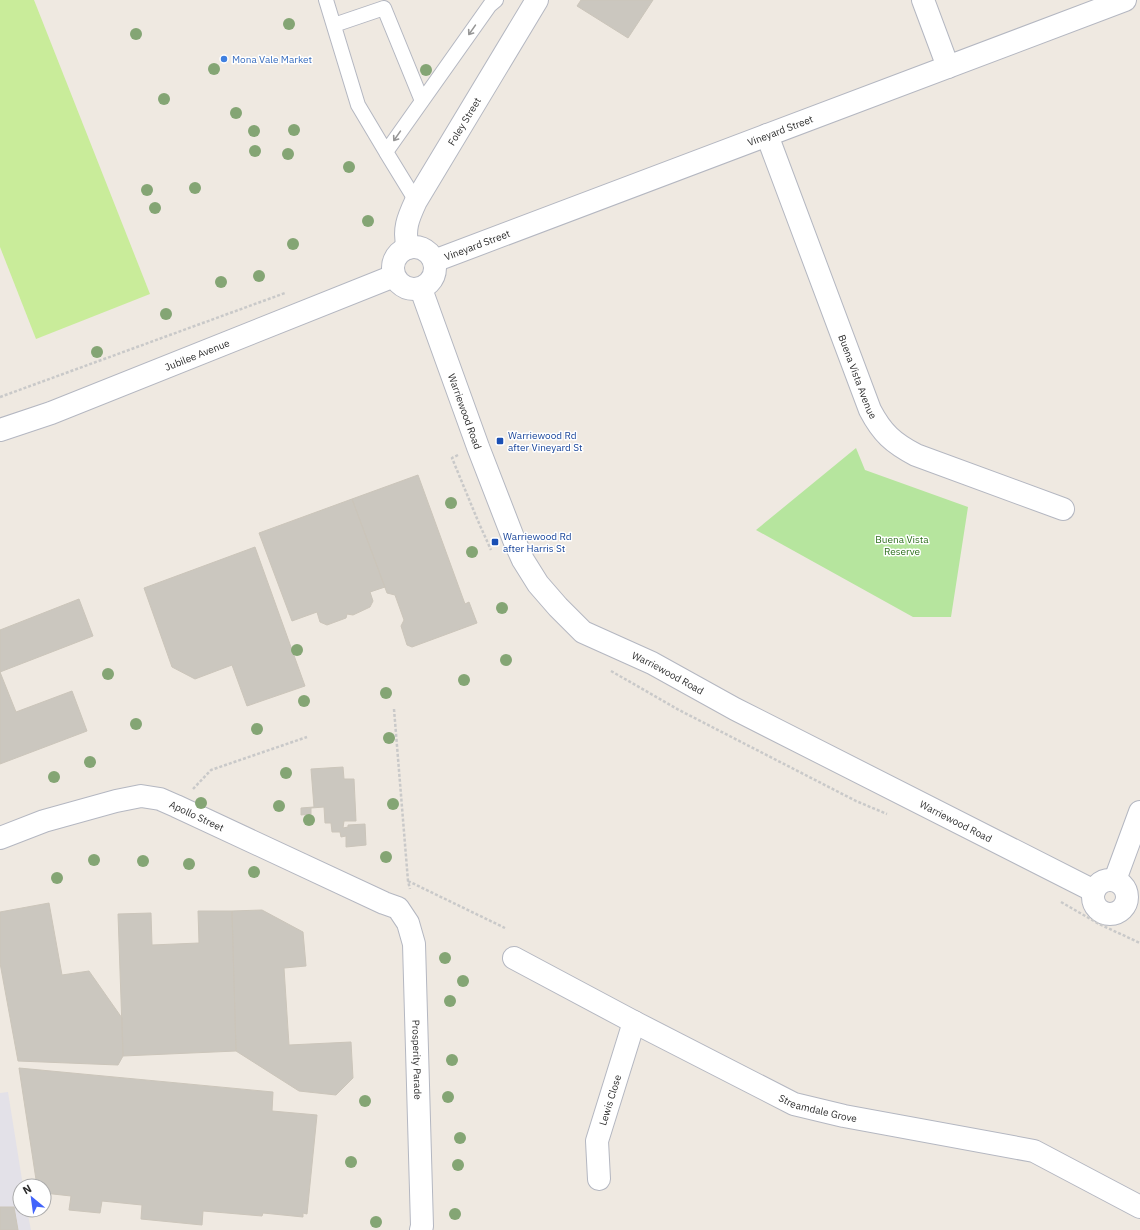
<svg xmlns="http://www.w3.org/2000/svg" width="1140" height="1230" font-family="'IBM Plex Sans',sans-serif">
<rect width="100%" height="100%" fill="#efe9e1"/>
<path fill="#e3e1e8" d="M8,1092L23,1186H20V1210H27L31,1230H0V1093Z"/>
<path fill="#b6e59e" d="M856,448L865,470L968,507L951,617H913L756,530Z"/>
<path fill="#c9ec9a" d="M0,0H34L150,294L36,339L0,247Z"/>
<path fill="#cbc7bf" stroke="#cbc5ba" d="M581,0H653L628,38L577,6Z
M418,475L465,604L469,602L477,623L412,647L407,645L401,626L404,620L395,595L387,593L352,499Z
M352,499L385,587L370,592L373,601L370,607L353,615L347,614L346,618L327,625L320,622L317,612L292,621L259,533Z
M255,547L305,686L247,706L232,665L195,679L172,667L144,588Z
M79,599L93,636L0,672L16,712L72,691L87,731L0,764V630Z
M343,767L344,779H354L356,821H344L343,828L348,827V825L365,824L366,845L346,847V836L341,837L340,832H332L331,823H325L324,807L311,808V814L301,815V808L314,807L311,769Z
M49,903L62,975L89,971L122,1018L123,1056L118,1065L18,1061L0,963V912Z
M262,910L303,932L306,966L284,968L289,1045L351,1042L353,1078L336,1095L299,1091L236,1051L232,911Z
M198,911H232L236,1051L123,1056L118,914L151,913L152,945L199,943Z
M19,1068L273,1092L272,1111L317,1115L307,1214L303,1213V1217L263,1213L262,1216L203,1211L202,1225L141,1219L142,1205L102,1201L100,1213L69,1210L71,1196L44,1193V1186H37Z
M0,1207H14L18,1230H0Z"/>
<g fill="none" stroke-linecap="round" stroke-linejoin="round">
<g stroke="#b4b7c1" stroke-width="16">
<path id="lane" d="M326,0L358,105L386,152
M334,25L384,8L422,101
M416,201L386,152L490,5L496,0"/>
</g>
<g stroke="#b4b7c1" stroke-width="24">
<g id="street">
<path d="M923,0L948,67"/>
<path id="s1" d="M767,135L870,410C882,433 893,443 916,455L1063,509"/>
<path id="s2" d="M434,261L1125,0"/>
<path id="s3" d="M0,430L51,413L394,276"/>
<path id="s4" d="M0,838L44,821L116,801L141,796L160,799L176,806L384,903L398,908L408,923L414,944L422,1226L421,1230"/>
<path d="M1115,880L1140,812"/>
<path id="s5" d="M514,958L634,1022L794,1104L844,1116L1034,1151L1140,1207"/>
<path id="s6" d="M599,1179L597,1141L634,1022"/>
</g>
</g>
<g stroke="#b4b7c1" stroke-width="24">
<g id="secondary">
<circle cx="414" cy="268" r="21"/>
<path id="s7" d="M408,248C403,230 408,218 416,201L537,0"/>
<path id="s8" d="M421,289L478,447L514,540L523,560L538,584L558,607L583,632L652,663L735,709L1094,891"/>
<circle cx="1110" cy="897" r="17"/>
</g>
</g>
<path stroke="#c9c9c9" stroke-width="2.5" stroke-dasharray="3 2" stroke-linecap="butt" d="M0,397L285,293
M458,455L452,458L478,521L491,550
M611,671L679,710L856,801L887,814
M394,709L408,881L410,889
M193,789L211,770L307,737
M408,881L505,928
M1061,902L1099,924L1140,943"/>
<use href="#lane" stroke="#fff" stroke-width="14"/>
<use href="#street" stroke="#fff" stroke-width="22"/>
<use href="#secondary" stroke="#fff" stroke-width="22"/>
</g>
<g fill="#84a574">
<circle cx="289" cy="24" r="6"/>
<circle cx="136" cy="34" r="6"/>
<circle cx="214" cy="69" r="6"/>
<circle cx="426" cy="70" r="6"/>
<circle cx="164" cy="99" r="6"/>
<circle cx="236" cy="113" r="6"/>
<circle cx="294" cy="130" r="6"/>
<circle cx="254" cy="131" r="6"/>
<circle cx="255" cy="151" r="6"/>
<circle cx="288" cy="154" r="6"/>
<circle cx="349" cy="167" r="6"/>
<circle cx="195" cy="188" r="6"/>
<circle cx="147" cy="190" r="6"/>
<circle cx="155" cy="208" r="6"/>
<circle cx="368" cy="221" r="6"/>
<circle cx="293" cy="244" r="6"/>
<circle cx="259" cy="276" r="6"/>
<circle cx="221" cy="282" r="6"/>
<circle cx="166" cy="314" r="6"/>
<circle cx="97" cy="352" r="6"/>
<circle cx="451" cy="503" r="6"/>
<circle cx="472" cy="552" r="6"/>
<circle cx="502" cy="608" r="6"/>
<circle cx="297" cy="650" r="6"/>
<circle cx="506" cy="660" r="6"/>
<circle cx="108" cy="674" r="6"/>
<circle cx="464" cy="680" r="6"/>
<circle cx="386" cy="693" r="6"/>
<circle cx="304" cy="701" r="6"/>
<circle cx="136" cy="724" r="6"/>
<circle cx="257" cy="729" r="6"/>
<circle cx="389" cy="738" r="6"/>
<circle cx="90" cy="762" r="6"/>
<circle cx="286" cy="773" r="6"/>
<circle cx="54" cy="777" r="6"/>
<circle cx="201" cy="803" r="6"/>
<circle cx="393" cy="804" r="6"/>
<circle cx="279" cy="806" r="6"/>
<circle cx="309" cy="820" r="6"/>
<circle cx="386" cy="857" r="6"/>
<circle cx="94" cy="860" r="6"/>
<circle cx="143" cy="861" r="6"/>
<circle cx="189" cy="864" r="6"/>
<circle cx="254" cy="872" r="6"/>
<circle cx="57" cy="878" r="6"/>
<circle cx="445" cy="958" r="6"/>
<circle cx="463" cy="981" r="6"/>
<circle cx="450" cy="1001" r="6"/>
<circle cx="452" cy="1060" r="6"/>
<circle cx="448" cy="1097" r="6"/>
<circle cx="365" cy="1101" r="6"/>
<circle cx="460" cy="1138" r="6"/>
<circle cx="351" cy="1162" r="6"/>
<circle cx="458" cy="1165" r="6"/>
<circle cx="455" cy="1214" r="6"/>
<circle cx="376" cy="1222" r="6"/>
</g>
<defs><path id="oneway-shaft" d="M-6 0H5M1.5-3L5.5 0L1.5 3" fill="none" stroke-width="1.6" stroke-linecap="round" stroke-linejoin="round"/></defs>
<g stroke="#969696">
<use href="#oneway-shaft" transform="translate(472 30) rotate(125)"/>
<use href="#oneway-shaft" transform="translate(397 136) rotate(125)"/>
</g>
<circle fill="#3f7fe0" stroke="#fff" stroke-width="1.5" cx="224" cy="59" r="4"/>
<g fill="#1a4fb4" stroke="#fff" stroke-width="1.5">
<rect x="496" y="437" width="8" height="8" rx="2"/>
<rect x="491" y="538" width="8" height="8" rx="2"/>
</g>
<g text-anchor="middle" dominant-baseline="central" stroke-width="3" stroke-linejoin="round" paint-order="stroke">
<g font-size="10" fill="#366cbe" stroke="#fff" text-anchor="start">
<text x="232" y="59">Mona Vale Market</text>
</g>
<g font-size="10" fill="#2e2e2e" stroke="#fff">
<text stroke="none"><textPath href="#s7" startOffset="142">Foley Street</textPath></text>
<text stroke="none"><textPath href="#s2" startOffset="370">Vineyard Street</textPath></text>
<text stroke="none"><textPath href="#s2" startOffset="46">Vineyard Street</textPath></text>
<text stroke="none"><textPath href="#s3" startOffset="211">Jubilee Avenue</textPath></text>
<text stroke="none"><textPath href="#s1" startOffset="258">Buena Vista Avenue</textPath></text>
<text stroke="none"><textPath href="#s8" startOffset="130">Warriewood Road</textPath></text>
<text stroke="none"><textPath href="#s8" startOffset="478">Warriewood Road</textPath></text>
<text stroke="none"><textPath href="#s4" startOffset="207">Apollo Street</textPath></text>
<text stroke="none"><textPath href="#s8" startOffset="802">Warriewood Road</textPath></text>
<text stroke="none"><textPath href="#s4" startOffset="584">Prosperity Parade</textPath></text>
<text stroke="none"><textPath href="#s6" startOffset="81">Lewis Close</textPath></text>
<text stroke="none"><textPath href="#s5" startOffset="340">Streamdale Grove</textPath></text>
</g>
<g font-size="10" fill="#164399" stroke="#fff" text-anchor="start">
<text x="508" y="435">Warriewood Rd<tspan x="508" dy="12">after Vineyard St</tspan></text>
<text x="503" y="536">Warriewood Rd<tspan x="503" dy="12">after Harris St</tspan></text>
</g>
<g font-size="10" fill="#2c6e1b" stroke="#fff">
<text x="902" y="539">Buena Vista<tspan x="902" dy="12">Reserve</tspan></text>
</g>
</g>
<g transform="translate(32 1198) rotate(331)"><circle r="19" fill="#ffffff" stroke="#ababab"/>
<path d="M0-3L7 15L0 10L-7 15Z" fill="#4264fb"/>
<text y="-6" font-size="11" font-weight="bold" text-anchor="middle" fill="#2e2e2e">N</text>
</g>
</svg>
